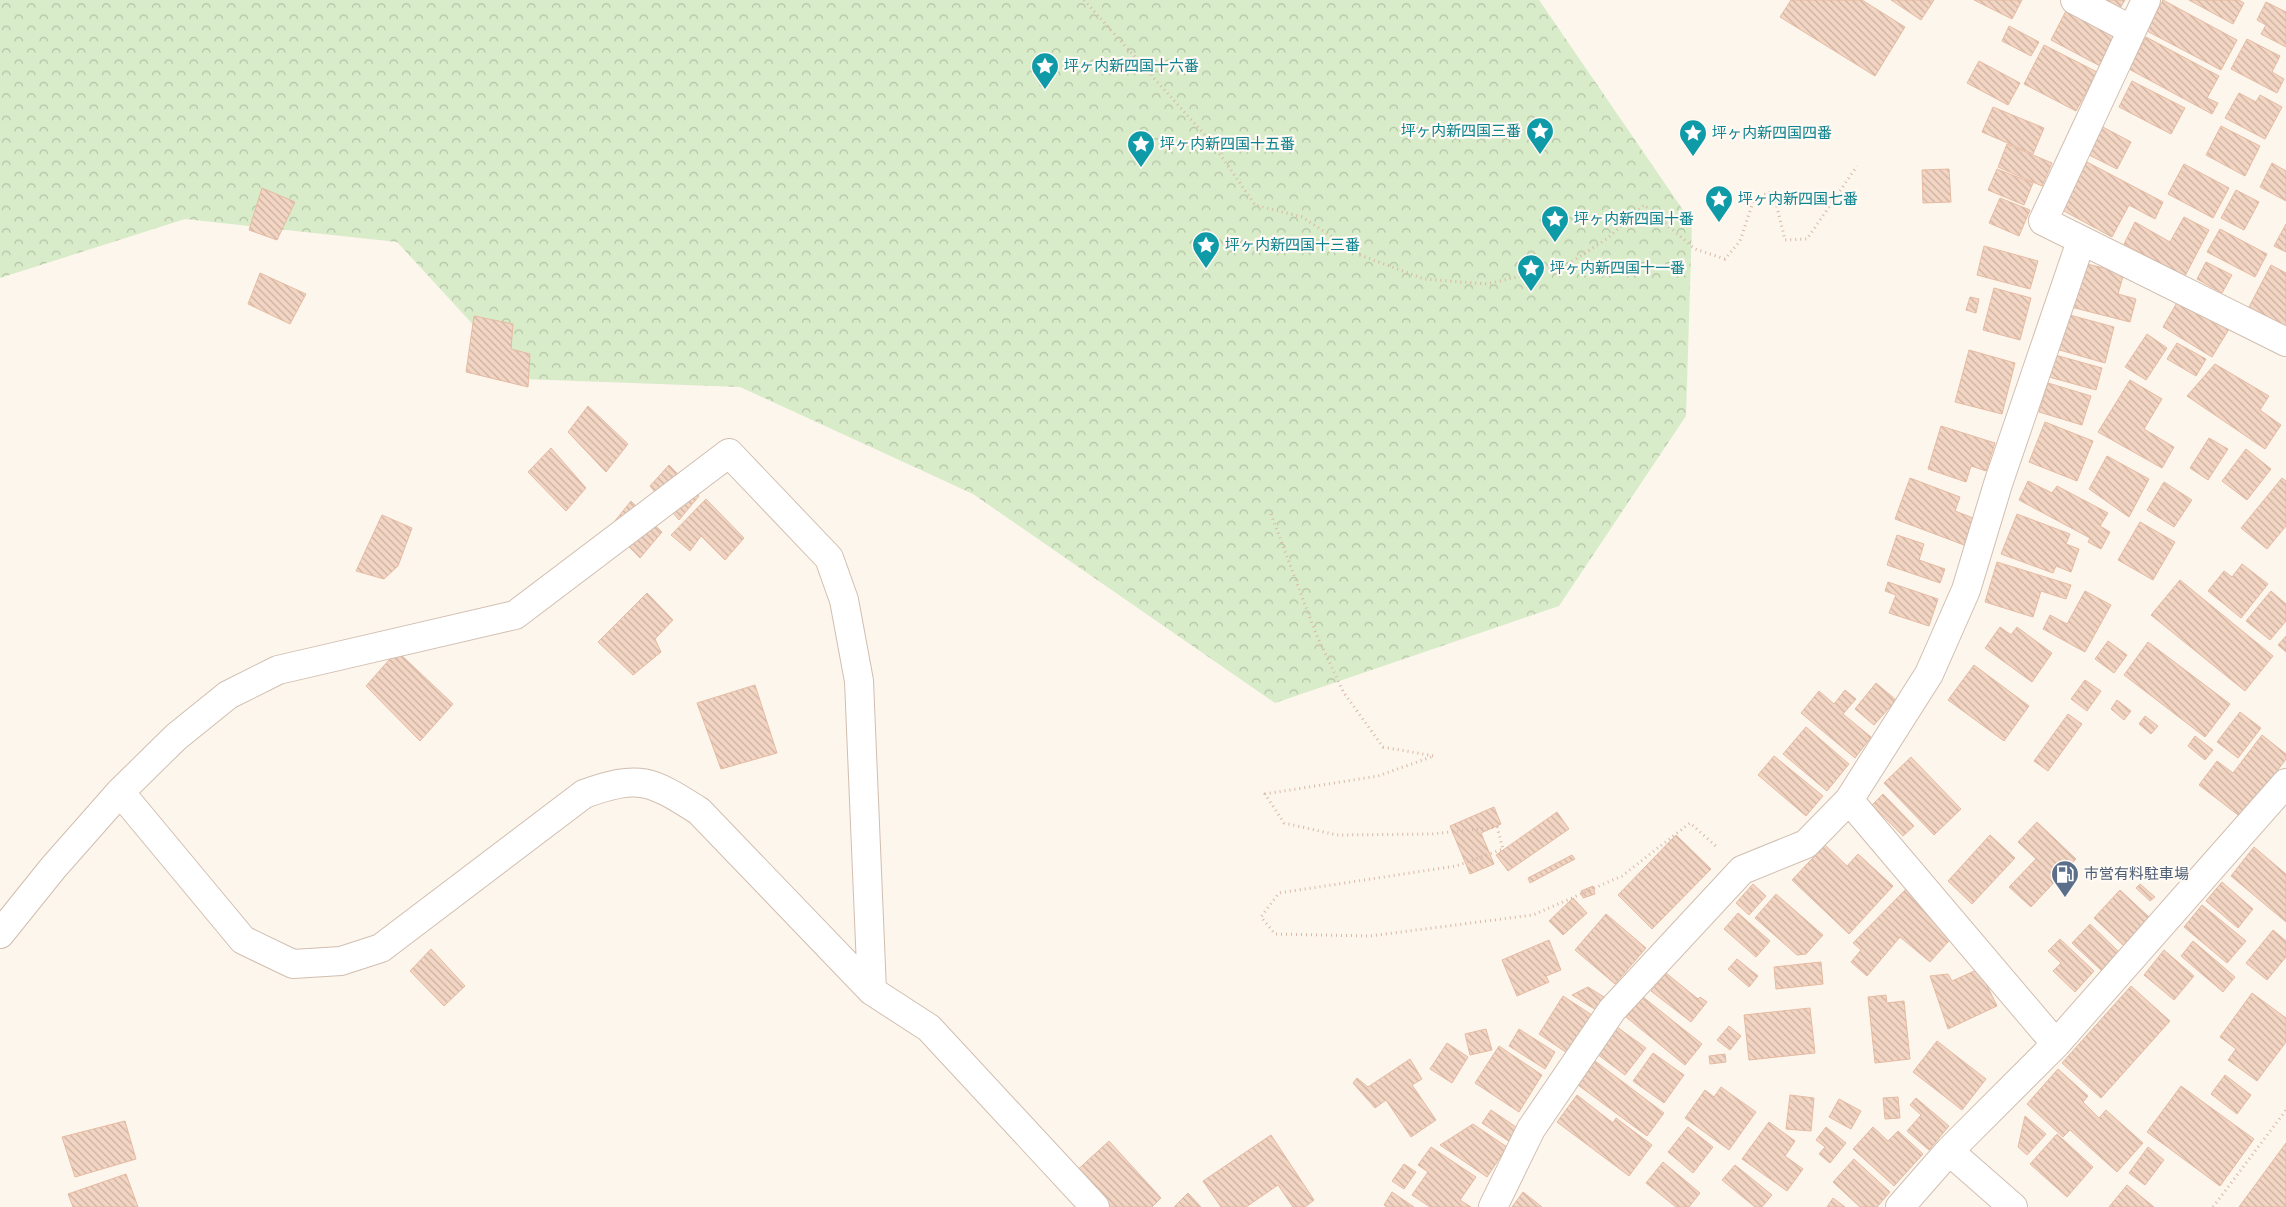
<svg xmlns="http://www.w3.org/2000/svg" width="2286" height="1207" font-family="'Nunito Sans','Noto Sans JP',sans-serif">
<defs>
<pattern id="forest-crowns" width="20" height="18" patternUnits="userSpaceOnUse" patternTransform="scale(1.25)"><rect width="20" height="18" fill="#d8ecc9"/><path d="M2 6a3 3 0 1 1 6 0M12 15a3 3 0 1 1 6 0" fill="none" stroke="#b4c2a5"/></pattern>
<pattern id="building-back-hatch" width="6" height="6" patternUnits="userSpaceOnUse" patternTransform="scale(1.25)"><rect width="6" height="6" fill="#f3d5c3"/><path d="M-1 5l2 2M0 0l6 6M5-1l2 2" fill="none" stroke="#cab0a1"/></pattern>
</defs>
<rect width="100%" height="100%" fill="#fdf6ec"/>
<path fill="url(#forest-crowns)" d="M0,0H1539L1692,223L1686,416L1559,606L1275,703L973,494L740,387L523,379L397,242L185,219L0,278Z"/>
<path fill="url(#building-back-hatch)" stroke="#e6bba3" d="M1791,0H1862L1905,27L1875,76L1780,17Z
M1891,0H1934L1921,20Z
M1974,0H2022L2012,19Z
M2102,0H2125L2119,10Z
M2163,0L2237,40L2221,70L2147,31Z
M2189,0H2239L2244,3L2233,24Z
M2266,2L2286,12V47L2261,34L2266,25L2257,20Z
M2069,5L2118,31L2100,66L2051,40Z
M2009,26L2039,42L2031,56L2002,41Z
M2146,37L2219,76L2207,98L2218,103L2212,114L2129,69Z
M2247,39L2280,56L2272,72L2284,79L2277,93L2231,69Z
M2044,45L2097,72L2076,111L2024,84Z
M1979,61L2020,83L2008,105L1967,83Z
M2132,81L2185,108L2171,134L2119,107Z
M2239,93L2256,102L2260,95L2282,107L2265,139L2225,118Z
M1993,107L2044,128L2033,154L1982,132Z
M2101,126L2131,142L2117,169L2087,154Z
M2221,126L2260,146L2245,176L2206,155Z
M2007,144L2052,163L2042,186L1998,167Z
M2087,162L2163,202L2155,219L2129,205L2112,237L2062,210Z
M2272,163L2286,171V201L2260,187Z
M2184,164L2229,188L2213,218L2168,194Z
M1949,169L1951,202L1923,203L1922,170Z
M1997,169L2033,183L2024,205L1988,190Z
M262,188L295,202L277,240L249,230Z
M2236,190L2259,202L2244,230L2221,218Z
M2000,198L2030,210L2019,236L1989,223Z
M2184,217L2209,230L2185,276L2124,244L2135,222L2170,242Z
M2286,224V252L2274,246Z
M2220,229L2267,254L2255,277L2207,252Z
M1984,246L2038,261L2030,289L1977,275Z
M2079,262L2124,273L2118,294L2136,299L2130,322L2067,306Z
M2206,262L2232,275L2222,293L2197,279Z
M2271,265L2286,273V327L2249,307Z
M260,273L306,294L290,324L248,304Z
M1994,288L2031,298L2020,340L1983,330Z
M1970,297L1979,299L1976,313L1966,310Z
M2179,299L2229,329L2212,357L2163,327Z
M2066,314L2114,327L2105,363L2056,349Z
M474,316L513,324L511,349L530,354L528,387L466,372Z
M2147,334L2167,348L2146,380L2125,367Z
M2177,343L2206,359L2196,376L2167,359Z
M1969,350L2015,363L2002,414L1955,402Z
M2055,355L2102,368L2096,390L2049,377Z
M2215,364L2269,396L2260,410L2281,425L2265,449L2187,396Z
M2130,380L2162,399L2144,429L2174,447L2162,468L2098,432Z
M2048,383L2091,396L2082,425L2039,412Z
M588,406L628,444L606,472L568,432Z
M2045,422L2093,441L2077,481L2029,462Z
M1941,426L1995,443L1986,471L1971,466L1966,482L1928,469Z
M2209,438L2228,449L2208,480L2190,468Z
M551,448L586,488L566,511L528,472Z
M2246,449L2271,469L2247,500L2222,481Z
M2107,456L2149,479L2129,517L2089,489Z
M669,465L699,496L679,520L650,486Z
M1910,478L1960,497L1955,511L1973,518L1964,545L1895,519Z
M2282,478L2286,481V526L2267,549L2241,528Z
M2028,481L2052,493L2057,486L2108,513L2100,526L2110,532L2101,549L2088,542L2090,538L2019,500Z
M2164,482L2192,500L2174,527L2147,510Z
M706,499L744,538L725,560L701,536L690,551L671,535Z
M631,501L662,532L640,558L610,527Z
M2017,514L2070,534L2066,544L2079,549L2071,572L2056,566L2053,573L2001,554Z
M382,515L412,528L398,566L384,579L356,571Z
M2140,522L2175,542L2153,580L2118,560Z
M1897,535L1924,544L1919,560L1945,569L1940,583L1887,565Z
M1997,562L2071,585L2066,599L2041,591L2033,617L1985,602Z
M2242,564L2268,584L2241,618L2208,591L2224,571L2232,577Z
M2180,580L2273,656L2245,691L2151,615Z
M1888,582L1938,599L1929,626L1889,613L1896,595L1885,591Z
M2085,591L2111,605L2085,652L2043,629L2050,615L2067,624Z
M2271,591L2286,604V621L2270,640L2246,621Z
M647,593L673,620L655,639L661,652L633,675L598,642Z
M2000,627L2011,635L2017,627L2052,653L2032,682L1985,648Z
M2286,636V652L2278,645Z
M2108,641L2127,655L2114,673L2095,659Z
M2148,642L2230,704L2205,737L2124,675Z
M397,651L453,704L420,741L366,686Z
M1974,665L2029,706L2004,741L1948,700Z
M2085,680L2101,691L2087,711L2071,699Z
M1876,683L1896,700L1874,725L1855,709Z
M755,685L777,753L721,769L697,703Z
M1845,690L1856,699L1843,714L1871,737L1855,758L1801,713L1819,691L1834,704Z
M2117,700L2131,711L2124,720L2111,709Z
M2240,712L2261,728L2238,758L2217,742Z
M2068,714L2082,724L2048,771L2034,761Z
M2145,716L2158,726L2151,734L2139,724Z
M1806,727L1849,764L1827,791L1783,754Z
M2262,735L2286,754V759L2242,818L2199,785L2217,761L2233,773Z
M2195,736L2213,750L2205,760L2188,746Z
M1774,756L1823,796L1806,816L1758,775Z
M1911,757L1961,809L1934,835L1884,783Z
M1883,794L1914,826L1903,836L1872,805Z
M1494,807L1501,824L1481,833L1494,864L1470,874L1450,826Z
M1557,812L1569,829L1508,871L1496,855Z
M2037,822L2076,859L2031,907L2009,887L2036,859L2018,842Z
M1676,835L1711,869L1652,929L1618,895Z
M1990,835L2015,858L1972,904L1948,881Z
M1825,845L1847,866L1858,854L1893,886L1849,934L1792,880Z
M2254,847L2286,874V922L2231,876Z
M1572,855L1575,859L1530,883L1528,878Z
M2222,882L2253,909L2238,928L2206,901Z
M1753,884L1766,896L1749,915L1736,903Z
M2140,884L2155,897L2150,901L2136,888Z
M1593,886L1595,894L1583,898L1581,891Z
M1908,887L1955,934L1930,962L1900,937L1867,976L1851,962L1861,950L1853,943Z
M2120,890L2150,918L2124,946L2094,918Z
M1776,894L1823,935L1806,954L1797,955L1755,918Z
M1573,898L1587,913L1563,935L1549,921Z
M2202,905L2246,941L2227,963L2184,927Z
M1738,913L1770,941L1756,957L1724,929Z
M1606,914L1646,948L1615,984L1575,950Z
M2090,924L2119,952L2102,971L2072,943Z
M2273,930L2286,941V957L2267,980L2246,963Z
M2060,939L2094,971L2075,992L2053,971L2061,963L2048,951Z
M1549,940L1561,970L1546,976L1549,982L1517,996L1502,960Z
M2193,941L2235,977L2223,992L2181,956Z
M431,949L465,986L444,1006L410,971Z
M2164,950L2194,976L2174,1000L2144,975Z
M1737,959L1758,976L1749,987L1728,969Z
M1821,962L1823,984L1776,989L1774,967Z
M1979,969L1997,1006L1948,1029L1930,976L1948,974L1952,981Z
M1666,973L1698,999L1700,997L1707,1002L1691,1022L1651,991Z
M2131,986L2170,1021L2101,1098L2062,1063Z
M1588,987L1604,997L1596,1010L1572,995Z
M2252,993L2286,1018V1042L2257,1081L2228,1060L2236,1049L2220,1037Z
M1886,995L1887,1003L1904,1001L1910,1059L1875,1063L1868,997Z
M1563,996L1592,1015L1567,1053L1539,1034Z
M1643,997L1702,1044L1685,1065L1626,1017Z
M1810,1008L1815,1053L1749,1060L1744,1015Z
M1729,1026L1741,1036L1730,1050L1717,1040Z
M1617,1027L1646,1048L1625,1075L1597,1054Z
M1486,1029L1492,1050L1470,1055L1465,1034Z
M1519,1029L1555,1052L1545,1069L1509,1046Z
M1937,1041L1986,1079L1962,1110L1913,1072Z
M1447,1043L1468,1057L1452,1083L1430,1069Z
M1499,1046L1542,1075L1519,1112L1475,1083Z
M1653,1053L1684,1075L1664,1103L1633,1081Z
M1725,1054L1726,1062L1710,1064L1709,1056Z
M1410,1059L1422,1079L1412,1085L1436,1120L1411,1137L1386,1100L1375,1108L1353,1083L1357,1078L1368,1087Z
M1595,1061L1664,1113L1647,1136L1578,1085Z
M2058,1069L2088,1096L2083,1102L2099,1118L2106,1110L2143,1143L2117,1172L2070,1130L2063,1137L2027,1104Z
M2225,1075L2251,1095L2237,1114L2211,1094Z
M2181,1086L2254,1139L2220,1186L2147,1132Z
M1721,1087L1756,1112L1729,1150L1685,1118L1705,1090L1714,1097Z
M1577,1095L1613,1123L1616,1118L1652,1145L1629,1176L1557,1122Z
M1790,1095L1814,1098L1811,1131L1786,1129Z
M1898,1097L1900,1118L1885,1119L1883,1098Z
M1916,1098L1949,1126L1929,1150L1907,1131L1921,1115L1910,1105Z
M1839,1099L1861,1111L1851,1129L1829,1117Z
M1491,1110L1519,1129L1510,1142L1482,1123Z
M2025,1116L2046,1134L2027,1155L2018,1147Z
M125,1121L136,1159L75,1177L62,1137Z
M1769,1122L1795,1141L1785,1156L1803,1169L1787,1191L1742,1159Z
M1473,1124L1507,1147L1487,1177L1440,1145Z
M1688,1127L1713,1147L1693,1173L1668,1152Z
M1826,1127L1846,1143L1830,1163L1819,1154L1825,1147L1816,1140Z
M1873,1127L1888,1141L1898,1131L1923,1154L1894,1186L1853,1149Z
M2057,1134L2093,1167L2067,1197L2030,1164Z
M1271,1135L1314,1200L1305,1207H1293L1278,1185L1246,1207H1221L1203,1181Z
M1109,1141L1161,1198L1152,1207H1104L1073,1174Z
M2286,1143V1207H2239Z
M1431,1147L1476,1177L1460,1200L1471,1207H1430L1412,1195L1428,1172L1418,1165Z
M2148,1147L2164,1160L2145,1185L2129,1173Z
M1854,1159L1890,1192L1877,1207H1860L1833,1182Z
M1663,1162L1700,1193L1689,1207H1676L1646,1183Z
M1404,1164L1416,1172L1404,1189L1392,1181Z
M1735,1165L1772,1195L1762,1207H1755L1722,1180Z
M126,1174L138,1207H73L68,1194Z
M2127,1185L2154,1207H2109Z
M1392,1192L1414,1207H1387L1384,1205Z
M1523,1192L1542,1207H1512Z
M1188,1193L1201,1207H1174Z
M1833,1198L1845,1207H1827Z"/>
<g fill="none" stroke-linecap="round" stroke-linejoin="round">
<g stroke="#d1beb0" stroke-width="30">
<path id="minor" d="M2075,0L2130,29
M2146,0L2043,221L2286,342
M120,792L243,940L293,964L341,961L381,948L584,794C640,774 650,780 699,811L872,991L929,1028L1095,1207
M1849,800L2056,1044
M0,934L53,868L120,792L176,737L228,695L278,670L515,615L729,453L829,558L844,600L859,681L872,991
M1949,1151L2013,1207
M1493,1207L1531,1129L1612,1010L1742,870L1806,844L1849,800L1929,674L1966,590L1998,484L2081,241
M1900,1207L1949,1151L2056,1044L2286,783"/>
</g>
<path stroke="#d9b8a5" stroke-width="3" stroke-dasharray="1 4" stroke-linecap="butt" d="M1084,0L1213,144L1255,205L1302,217L1360,255L1424,279L1487,284L1565,266L1608,238L1644,205L1695,249L1725,259L1740,241L1754,199L1773,191L1785,240L1807,239L1857,166
M1271,514L1316,634L1344,693L1383,747L1434,756L1378,776L1265,794L1284,823L1337,835L1432,834L1497,827L1503,849L1456,866L1279,893L1261,917L1275,934L1370,936L1533,915L1622,876L1690,823L1718,848
M2213,1207L2286,1110"/>
<use href="#minor" stroke="#fff" stroke-width="28"/>
</g>
<defs>
<g id="sight-pin" transform="scale(1.4375)"><path d="M0 17L-7.5 6A9.5 9.5 0 1 1 7.5 6Z" fill="#0f9aa8" stroke="#fffaf3"/><path d="M0-6L1.8-2.2L6-1.7L2.9 1.2L3.7 5.4L0 3.3L-3.7 5.4L-2.9 1.2L-6-1.7L-1.8-2.2Z" fill="#fff"/></g>
<g id="fuel-pin" transform="scale(1.4375)"><path d="M0 17L-7.5 6A9.5 9.5 0 1 1 7.5 6Z" fill="#5c6f8a" stroke="#fffaf3"/><path d="M-5.5-6h7V0h2V4h1.3V-2.5L3-4.5l.8-.8L6-3V5H2.5V1h-1V6h-7ZM-4.2-4.7v3.2H.2V-4.7Z" fill="#fff"/></g>
</defs>
<g fill-rule="evenodd">
<use href="#sight-pin" x="1045" y="66"/>
<use href="#sight-pin" x="1540" y="131"/>
<use href="#sight-pin" x="1693" y="133"/>
<use href="#sight-pin" x="1141" y="144"/>
<use href="#sight-pin" x="1719" y="199"/>
<use href="#sight-pin" x="1555" y="219"/>
<use href="#sight-pin" x="1206" y="245"/>
<use href="#sight-pin" x="1531" y="268"/>
<use href="#fuel-pin" x="2065" y="874"/>
</g>
<g text-anchor="middle" dominant-baseline="central" stroke-width="4.5" stroke-linejoin="round" paint-order="stroke">
<g font-size="15" fill="#0d838f" stroke="#fffaf3" text-anchor="start">
<text x="1064" y="66">坪ヶ内新四国十六番</text>
<text x="1521" y="131" text-anchor="end">坪ヶ内新四国三番</text>
<text x="1712" y="133">坪ヶ内新四国四番</text>
<text x="1160" y="144">坪ヶ内新四国十五番</text>
<text x="1738" y="199">坪ヶ内新四国七番</text>
<text x="1574" y="219">坪ヶ内新四国十番</text>
<text x="1225" y="245">坪ヶ内新四国十三番</text>
<text x="1550" y="268">坪ヶ内新四国十一番</text>
</g>
<g font-size="15" fill="#4e5e75" stroke="#fffaf3" text-anchor="start">
<text x="2084" y="874">市営有料駐車場</text>
</g>
</g>
</svg>
